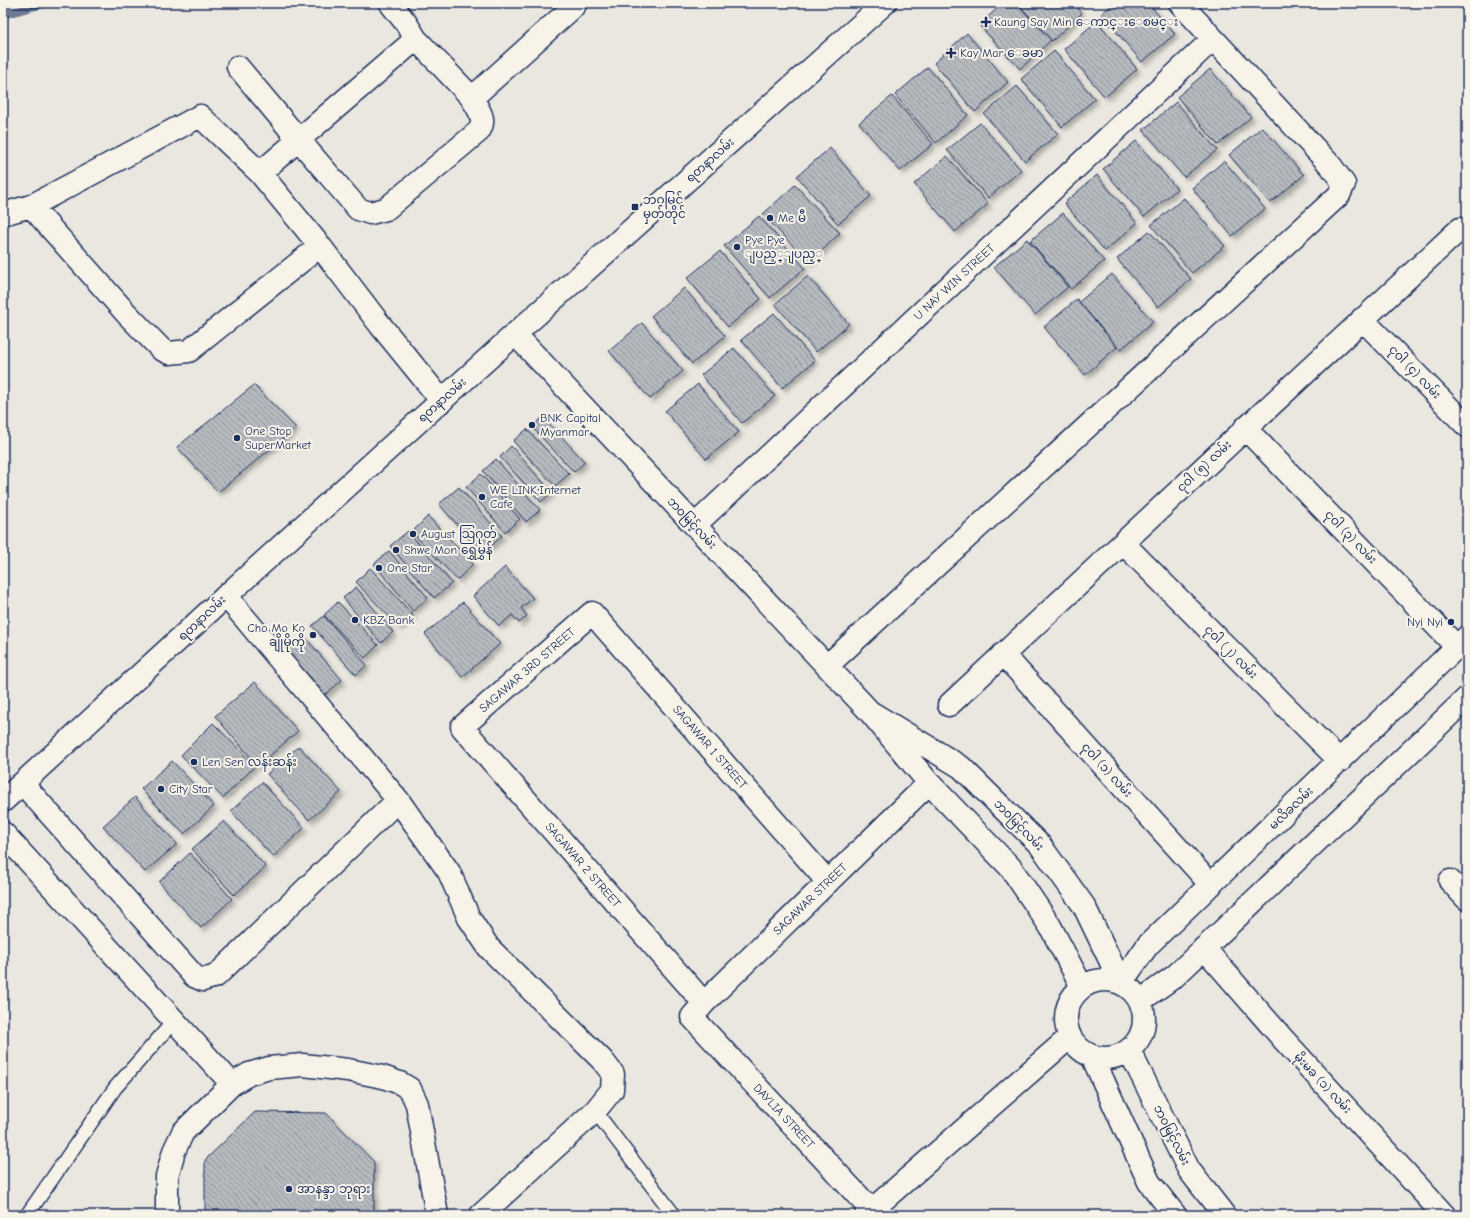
<svg xmlns="http://www.w3.org/2000/svg" width="1470" height="1218" font-family="'Comic Neue','Noto Sans Myanmar',sans-serif">
<defs>
<pattern id="building-back-hatch" width="6" height="6" patternUnits="userSpaceOnUse"><rect width="6" height="6" fill="#b6babf"/><path d="M-1 5l2 2M0 0l6 6M5-1l2 2" fill="none" stroke="#93989e"/></pattern>
<filter id="shadow"><feDropShadow dx="3.5" dy="3.5" stdDeviation="2" flood-color="#0004"/></filter>
</defs>
<rect width="100%" height="100%" fill="#eae7e0"/>
<filter id="ink" filterUnits="userSpaceOnUse"><feTurbulence type="fractalNoise" baseFrequency=".025" numOctaves="2"/><feDisplacementMap in="SourceGraphic" scale="8" xChannelSelector="R" yChannelSelector="G"/><feConvolveMatrix kernelMatrix="1 2 1 2 8 2 1 2 1" color-interpolation-filters="sRGB"/></filter>
<g filter="url(#ink)">
<g fill="none" stroke-linecap="round" stroke-linejoin="round">
<path stroke="#6d7892" stroke-width="8" d="M3,15L47,3"/>
</g>
<path fill="url(#building-back-hatch)" stroke="#1b2f5e" filter="url(#shadow)" d="M1003,3H1016L1051,40L1020,69L979,25Z
M1017,3H1073L1082,13L1052,41Z
M1114,3H1148L1175,34L1142,62L1101,14Z
M1097,21L1137,69L1105,97L1064,49Z
M967,33L1008,82L975,112L934,63Z
M1054,51L1095,99L1062,127L1021,79Z
M928,67L968,115L936,143L895,95Z
M1210,69L1251,117L1218,145L1177,97Z
M1017,86L1058,134L1025,161L984,114Z
M892,96L933,144L900,171L859,123Z
M1176,102L1217,150L1184,177L1143,130Z
M980,123L1021,170L988,198L947,150Z
M1262,127L1304,175L1270,203L1229,155Z
M1136,141L1177,189L1144,217L1103,169Z
M830,148L871,196L838,224L797,176Z
M947,156L988,204L955,232L914,184Z
M1224,161L1265,209L1232,236L1192,188Z
M1097,175L1137,223L1105,251L1064,203Z
M795,185L840,233L809,263L763,214Z
M1184,198L1225,246L1192,273L1151,225Z
M1063,213L1104,261L1071,289L1030,241Z
M759,216L805,268L770,298L724,246Z
M1149,231L1191,279L1158,307L1117,259Z
M1027,239L1068,287L1035,315L994,267Z
M720,251L761,299L728,327L687,278Z
M1112,274L1153,322L1120,350L1079,302Z
M808,276L849,324L816,352L775,304Z
M684,288L725,336L692,364L651,316Z
M1077,299L1117,347L1085,375L1044,327Z
M774,313L815,361L782,388L741,340Z
M642,323L683,371L650,399L609,351Z
M734,348L775,396L742,423L701,375Z
M698,384L739,432L706,459L665,411Z
M254,385L296,428L218,492L177,447Z
M543,417L585,462L574,472L532,427Z
M527,429L569,474L555,486L513,441Z
M511,446L552,492L541,502L500,457Z
M496,459L540,510L526,522L483,471Z
M481,474L520,519L505,532L466,487Z
M459,487L502,536L482,554L439,504Z
M428,516L473,564L457,580L412,532Z
M408,531L452,583L434,598L390,546Z
M389,551L428,598L413,611L374,564Z
M505,567L533,598L521,608L527,616L519,623L512,615L499,626L473,596Z
M370,568L413,615L399,627L356,582Z
M356,587L393,632L381,643L343,598Z
M338,602L378,645L365,658L324,615Z
M463,602L500,644L462,677L425,634Z
M324,616L367,665L356,675L312,626Z
M304,636L342,680L325,695L286,650Z
M255,682L298,731L258,766L215,716Z
M213,723L255,766L223,798L181,755Z
M299,746L341,792L309,820L267,774Z
M172,761L214,806L184,834L141,789Z
M262,782L304,828L273,857L231,811Z
M135,797L177,844L145,872L103,826Z
M224,821L266,867L234,895L192,849Z
M190,853L232,899L201,928L159,882Z
M255,1112L326,1113L374,1162V1215H205V1160Z"/>
<g fill="none" stroke-linecap="round" stroke-linejoin="round">
<g stroke="#1b2f5e" stroke-width="16">
<path id="service" d="M595,1111L674,1215
M27,1215L115,1088L174,1021"/>
</g>
<g stroke="#1b2f5e" stroke-width="25">
<path id="minor" d="M392,3L391,4L406,23L416,39L472,98L572,8L576,3
M238,67L299,140L358,209L370,213L386,209L479,131C487,118 478,110 472,98
M260,173L416,39
M31,206L126,313L161,349L169,353L189,351L320,246
M3,214L31,206L200,116L260,173L320,246L381,326L442,401
M1362,319L1467,426
M515,334L870,712L929,783L1011,868L1050,926L1082,987
M1245,428L1457,647
M695,525L1213,39
M1123,543L1340,761
M226,596L398,800L449,872L469,918L489,948L603,1061L613,1074L612,1090L595,1111L481,1215
M1003,654L1211,885
M827,666L1339,195L1344,184L1331,166L1180,3
M949,705L1460,229
M870,712L961,767L1040,845L1084,906L1121,983L1148,945L1467,637
M23,784L194,976L203,980L216,976L398,800
M3,833L232,1084
M1450,881L1467,899
M1204,948L1283,1039L1444,1215
M1066 1019a39 39 0 1 1 78 0a39 39 0 1 1-78 0Z
M1140,1001L1175,976L1467,698
M704,1003L462,727L592,613L828,882
M1129,1050L1189,1170L1224,1215
M1092,1056L1149,1182L1175,1215
M167,1215V1176L174,1151L183,1132L232,1084L249,1074L269,1068L303,1065L348,1070L383,1077L400,1083L410,1089L417,1104L437,1215
M866,1215L1070,1037
M876,1215L692,1017L704,1003L929,783"/>
</g>
<g stroke="#1b2f5e" stroke-width="25">
<path id="secondary" d="M3,801L226,596L515,334L885,3"/>
</g>
<use href="#service" stroke="#f7f3e8" stroke-width="13"/>
<use href="#minor" stroke="#f7f3e8" stroke-width="22"/>
<use href="#secondary" stroke="#f7f3e8" stroke-width="22"/>
</g>
</g>
<g fill="#1b2f5e" stroke="#f7f3e8" stroke-width="1.5">
<path d="M984 16h4v4h4v4h-4v4h-4v-4h-4v-4h4z"/>
<path d="M949 47h4v4h4v4h-4v4h-4v-4h-4v-4h4z"/>
<rect x="631" y="203" width="8" height="8" rx="2"/>
<circle cx="770" cy="218" r="4"/>
<circle cx="737" cy="247" r="4"/>
<circle cx="532" cy="425" r="4"/>
<circle cx="237" cy="438" r="4"/>
<circle cx="482" cy="497" r="4"/>
<circle cx="413" cy="534" r="4"/>
<circle cx="396" cy="550" r="4"/>
<circle cx="379" cy="568" r="4"/>
<circle cx="355" cy="620" r="4"/>
<circle cx="1451" cy="622" r="4"/>
<circle cx="313" cy="635" r="4"/>
<circle cx="194" cy="762" r="4"/>
<circle cx="161" cy="789" r="4"/>
<circle cx="289" cy="1189" r="4"/>
</g>
<g text-anchor="middle" dominant-baseline="central" stroke-width="4" stroke-linejoin="round" paint-order="stroke">
<g font-size="12" fill="#1b2f5e" stroke="#f7f3e8" text-anchor="start">
<text x="994" y="22">Kaung Say Min ေကာင္းေစမင္း</text>
<text x="960" y="53">Kay Mar ေခမာ</text>
<text x="643" y="200">ဘဝမြင့်<tspan x="643" dy="14">မှတ်တိုင်</tspan></text>
<text x="778" y="218">Me မီ</text>
<text x="745" y="240">Pye Pye<tspan x="745" dy="14">ျပည့္ျပည့္</tspan></text>
<text x="540" y="418">BNK Capital<tspan x="540" dy="14">Myanmar</tspan></text>
<text x="245" y="431">One Stop<tspan x="245" dy="14">SuperMarket</tspan></text>
<text x="490" y="490">WE LINK;Internet<tspan x="490" dy="14">Cafe</tspan></text>
<text x="421" y="534">August သြဂုတ်</text>
<text x="404" y="550">Shwe Mon ရွှေမွှန်</text>
<text x="387" y="568">One Star</text>
<text x="363" y="620">KBZ Bank</text>
<text x="1443" y="622" text-anchor="end">Nyi Nyi</text>
<text x="305" y="628" text-anchor="end">Cho Mo Ko<tspan x="305" dy="14">ချိုမိုကို</tspan></text>
<text x="202" y="762">Len Sen လန်းဆန်း</text>
<text x="169" y="789">City Star</text>
<text x="297" y="1189">အာနန္ဒာ ဘုရား</text>
</g>
<g font-size="12" fill="#1b2f5e" stroke="#f7f3e8">
<text transform="translate(710 160) rotate(-42)">ရတနာလမ်း</text>
<text transform="translate(954 282) rotate(-43)">U NAY WIN STREET</text>
<text transform="translate(1415 372) rotate(46)">ငုဝါ (၄) လမ်း</text>
<text transform="translate(442 400) rotate(-42)">ရတနာလမ်း</text>
<text transform="translate(1204 466) rotate(-43)">ငုဝါ (၅) လမ်း</text>
<text transform="translate(692 523) rotate(47)">ဘ၀မြင့်လမ်း</text>
<text transform="translate(1351 537) rotate(46)">ငုဝါ (၃) လမ်း</text>
<text transform="translate(202 618) rotate(-43)">ရတနာလမ်း</text>
<text transform="translate(1231 652) rotate(45)">ငုဝါ (၂) လမ်း</text>
<text transform="translate(527 670) rotate(-41)">SAGAWAR 3RD STREET</text>
<text transform="translate(710 747) rotate(49)">SAGAWAR 1 STREET</text>
<text transform="translate(1107 770) rotate(48)">ငုဝါ (၁) လမ်း</text>
<text transform="translate(1291 808) rotate(-44)">မလိခလမ်း</text>
<text transform="translate(1019 825) rotate(46)">ဘ၀မြင့်လမ်း</text>
<text transform="translate(583 865) rotate(49)">SAGAWAR 2 STREET</text>
<text transform="translate(810 899) rotate(-44)">SAGAWAR STREET</text>
<text transform="translate(1323 1083) rotate(47)">မိုးမခ (၁) လမ်း</text>
<text transform="translate(784 1116) rotate(47)">DAYLIA STREET</text>
<text transform="translate(1172 1135) rotate(63)">ဘ၀မြင့်လမ်း</text>
</g>
</g>
<rect width="1470" height="1218" fill="none" stroke="#f7f3e8" stroke-width="16"/>
<rect x="8" y="8" width="1454" height="1202" fill="none" stroke="#1b2f5e" stroke-width="1.5" filter="url(#ink)"/>
</svg>
